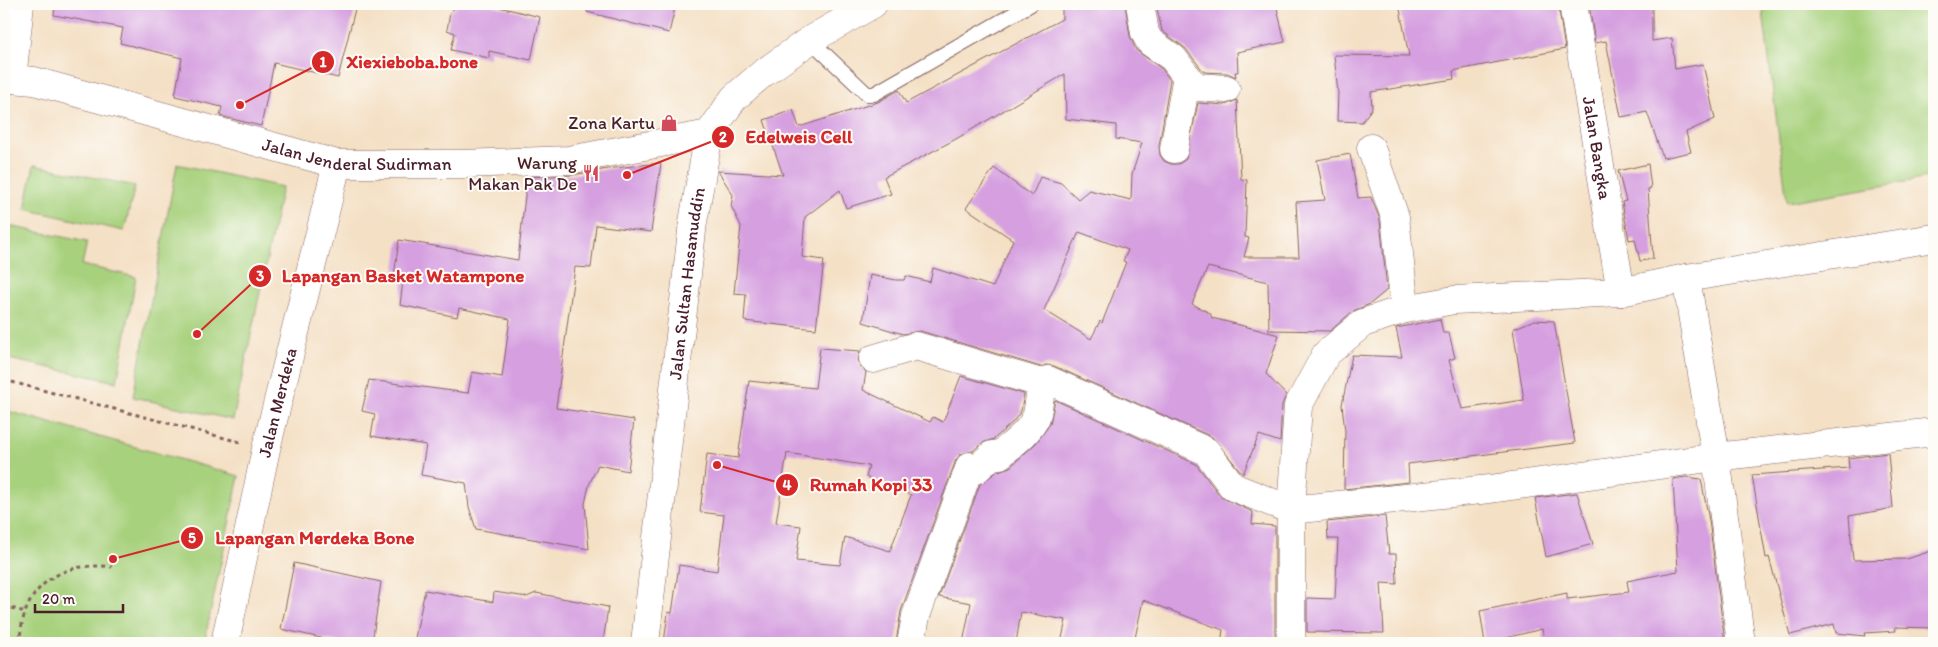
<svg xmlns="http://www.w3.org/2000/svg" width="1938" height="647" font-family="Itim,sans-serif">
<rect width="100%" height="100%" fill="#fdfcf7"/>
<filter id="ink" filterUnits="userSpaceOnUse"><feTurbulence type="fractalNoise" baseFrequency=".02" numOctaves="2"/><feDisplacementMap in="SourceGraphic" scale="10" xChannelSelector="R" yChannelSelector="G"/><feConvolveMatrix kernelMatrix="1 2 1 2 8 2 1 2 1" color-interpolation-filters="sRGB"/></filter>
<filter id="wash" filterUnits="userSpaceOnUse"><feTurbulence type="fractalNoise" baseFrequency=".0096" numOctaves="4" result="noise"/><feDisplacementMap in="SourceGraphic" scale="20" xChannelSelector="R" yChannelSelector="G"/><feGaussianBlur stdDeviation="1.12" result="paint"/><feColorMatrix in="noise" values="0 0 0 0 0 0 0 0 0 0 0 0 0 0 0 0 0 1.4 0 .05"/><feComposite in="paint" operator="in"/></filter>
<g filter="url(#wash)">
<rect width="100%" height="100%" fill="#f4e0c5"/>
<path fill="#a7d17d" stroke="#787854" d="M1762,4H1934V177L1787,202Z
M177,164L282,187L233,420L133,397Z
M34,165L135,186L124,231L25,209Z
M4,225L87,242L82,265L136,277L117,382L4,358Z
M4,410L239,476L204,643H4Z"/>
<g id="blocks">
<path fill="#d59fe0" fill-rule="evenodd" d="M55,4H345V7L355,9L338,78L274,63L261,126L220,116L222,107L175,96L182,58L120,43L123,28L54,15Z
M458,4H487L540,17L531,60L489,51V58L451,50L455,33L447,30L450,13Z
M588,4H676L669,33L587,12Z
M1062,4H1125L1130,36L1136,50L1162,69L1170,80L1159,146L1160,155L1164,161L1171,164H1179L1186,159L1198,103L1225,105L1237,100L1241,179L1247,180L1245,237L1249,238L1244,257H1299L1296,202L1325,200L1317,160L1350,154L1358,198L1371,197L1380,220L1387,290L1370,304L1353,311L1330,331L1269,330L1268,282L1208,267L1192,304L1210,313L1212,318L1279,335L1266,374L1286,395L1282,405L1280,442L1259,435L1243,474L1212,437L1054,366L1046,365L1041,367L920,331L903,334L863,322L870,275L896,280H904L906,276L930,282L933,268L993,287L1013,240L966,208L994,168L1032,196L1040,177L1061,183L1078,199L1089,190L1131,200L1132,174L1142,143L1116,139V125L1066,119L1065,74L956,139L884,177L891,194L846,208L840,190L805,217L802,257L824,260L816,329L744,321L746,294L734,293L741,226L731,206L733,195L718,171L783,175L764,120L793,110L799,127L878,102L899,90L906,103L1062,19ZM1079,232L1128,250L1123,261L1126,262L1102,323L1100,321L1091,339L1044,310Z
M1156,4H1276L1285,42L1237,52L1238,72H1235L1236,77L1227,73L1204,72L1185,48L1162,31Z
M1399,4H1558L1565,49L1453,71L1454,79L1371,92L1372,108L1362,122L1337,121L1338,93L1334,55L1409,56Z
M1589,4H1652V41L1672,38L1675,69L1703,64L1715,119L1686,132L1691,152L1663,158L1647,112L1621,117L1606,41L1595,43Z
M661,163L651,232L596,225L591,268L575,267L556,408L634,420L628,471L598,465L589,485L585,504L589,549L476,529L469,507L466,483L421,475L426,445L371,436L375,414L362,411L369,380L468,393L472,372L502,377L510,319L459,308L457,317L400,305L403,281L394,276L399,240L518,260L527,177L572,175L614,168Z
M1648,164L1651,188L1648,189L1653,259L1640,261L1635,239L1629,240L1622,202L1626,201L1618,171Z
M1440,319L1443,333H1449L1455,358L1449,360L1462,409L1524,400L1513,329L1534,320L1554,321L1575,443L1408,464L1409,482L1344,489L1345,431L1342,405L1352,355L1402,357L1396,328Z
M820,348L860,351L858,363L866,372L863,390L930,422L933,417L943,422L961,376L1024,394L1021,411L1013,422L994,439L982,443L973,451L961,454L956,460L901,611L896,643H664L668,612L672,613L679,565L717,571L724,515L700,512L707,454L738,458L749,381L815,388ZM787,453L869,466L866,477L911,495L890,551L845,537L840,565L796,561L801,526L776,523Z
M1055,400L1196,464L1221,497L1253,512L1252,524L1275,526V643H1221L1223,630L1143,600L1134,643H1061L1066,620L1021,612L1016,643H963L971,603L939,597L980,484L998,471L1010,467L1036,443L1050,424Z
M1888,453L1893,508L1849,516L1853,560L1907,559L1934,550V628L1895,627L1896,631L1864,633L1865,636L1836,633L1834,624L1790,635L1769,557L1766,558L1752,475L1849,468L1848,458Z
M1686,477L1701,479L1709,520L1725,643H1545L1542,629L1485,643L1480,611L1567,593V599L1629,592L1627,581L1678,571L1673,479Z
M1577,493L1593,544L1546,557L1535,498Z
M1385,516L1389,554H1396L1397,584L1381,583L1384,633L1307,632V598L1335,599L1338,539H1328L1327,522Z
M294,563L381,582L372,643H343L281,629Z
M425,590L493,602L494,592L527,597L536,593L608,607L603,643H414Z"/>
</g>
</g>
<g filter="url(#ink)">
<use href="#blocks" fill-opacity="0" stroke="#866361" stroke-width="1"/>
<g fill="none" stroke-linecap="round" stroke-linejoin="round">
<g stroke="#866361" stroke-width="16">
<path id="lane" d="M810,40L867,94H874L1031,4"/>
</g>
<g stroke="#866361" stroke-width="29">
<g id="street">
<path d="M1140,4L1145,33L1150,42L1173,58L1191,82L1198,87L1226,89"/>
<path id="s1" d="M1573,4L1621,292"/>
<path id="s2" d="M12,79L34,81L337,164H464L569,160L709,134"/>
<path d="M12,79L20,4"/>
<path d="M1371,148L1395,217L1405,309"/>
<path d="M1174,149L1187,76"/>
<path d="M1686,278L1716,457L1741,643"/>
<path d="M873,359L916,346L1044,384"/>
<path id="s3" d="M225,643L266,449L337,164"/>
<path d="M911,643L916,616L970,466L977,469L992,455H1000C1012,444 1029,433 1036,417C1040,407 1038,387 1048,380L1206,451L1233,487L1291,510L1490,489L1716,457L1934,432"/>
<path d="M1291,643V510L1298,406L1326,354L1363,323L1405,309L1454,300L1621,292L1686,278L1934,238"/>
</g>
</g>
<g stroke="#866361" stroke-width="29">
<g id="secondary">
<path id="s4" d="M645,643L693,222L709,134L734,98L762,74L810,40L873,4"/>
</g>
</g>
<path stroke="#866361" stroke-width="3" stroke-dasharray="4 4" stroke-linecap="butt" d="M4,380L240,442
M4,606L25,612
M20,643C21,588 59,560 112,567"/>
<use href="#lane" stroke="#fff" stroke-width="14"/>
<use href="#street" stroke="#fff" stroke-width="28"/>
<use href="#secondary" stroke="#fff" stroke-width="28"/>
</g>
</g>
<defs>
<g id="shop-bare" transform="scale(1.35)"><path d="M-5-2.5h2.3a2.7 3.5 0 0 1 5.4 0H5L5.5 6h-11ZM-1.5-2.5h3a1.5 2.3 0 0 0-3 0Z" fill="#d1495b" stroke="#fdfcf7" stroke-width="2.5" paint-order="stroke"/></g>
<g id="restaurant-bare" transform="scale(1.35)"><path d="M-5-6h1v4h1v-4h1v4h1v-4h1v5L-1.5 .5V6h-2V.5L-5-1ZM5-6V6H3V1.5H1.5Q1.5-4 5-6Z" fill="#d1495b" stroke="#fdfcf7" stroke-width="2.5" paint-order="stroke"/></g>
</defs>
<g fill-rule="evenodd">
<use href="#shop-bare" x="669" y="123"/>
<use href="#restaurant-bare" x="591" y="173"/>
</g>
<g text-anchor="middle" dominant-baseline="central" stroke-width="4" stroke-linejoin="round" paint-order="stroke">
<g font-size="18" fill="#4a1f2b" stroke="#fdfcf7" text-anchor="end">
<text x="655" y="123">Zona Kartu</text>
<text x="577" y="163">Warung<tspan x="577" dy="21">Makan Pak De</tspan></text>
</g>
<g font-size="18" fill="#4a1f2b" stroke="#fdfcf7">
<text stroke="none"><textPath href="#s1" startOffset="146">Jalan Bangka</textPath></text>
<text stroke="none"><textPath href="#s2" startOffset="355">Jalan Jenderal Sudirman</textPath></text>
<text stroke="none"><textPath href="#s4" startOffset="362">Jalan Sultan Hasanuddin</textPath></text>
<text stroke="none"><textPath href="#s3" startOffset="246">Jalan Merdeka</textPath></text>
</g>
</g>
<path fill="none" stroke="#d62828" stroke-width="2" d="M240 105L323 62M627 175L723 137M197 334L260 276M717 465L787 485M113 559L192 538"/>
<g fill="#d62828" stroke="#fdfcf7" stroke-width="2">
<circle cx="240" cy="105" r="5"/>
<circle cx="627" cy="175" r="5"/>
<circle cx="197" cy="334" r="5"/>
<circle cx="717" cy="465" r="5"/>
<circle cx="113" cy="559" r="5"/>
<circle cx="323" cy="62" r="12"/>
<circle cx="723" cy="137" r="12"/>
<circle cx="260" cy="276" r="12"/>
<circle cx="787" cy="485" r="12"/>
<circle cx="192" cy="538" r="12"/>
</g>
<g font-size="15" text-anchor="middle" font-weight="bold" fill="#fff">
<text x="323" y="67">1</text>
<text x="723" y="142">2</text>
<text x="260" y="281">3</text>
<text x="787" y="490">4</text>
<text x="192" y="543">5</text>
</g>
<g font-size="19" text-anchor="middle" font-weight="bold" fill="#d62828" stroke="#fdfcf7" stroke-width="4" stroke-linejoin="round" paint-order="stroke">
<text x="412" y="68">Xiexieboba.bone</text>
<text x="799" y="143">Edelweis Cell</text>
<text x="403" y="282">Lapangan Basket Watampone</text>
<text x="871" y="491">Rumah Kopi 33</text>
<text x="315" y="544">Lapangan Merdeka Bone</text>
</g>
<rect width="1938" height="647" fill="none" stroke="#fdfcf7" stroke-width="20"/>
<path d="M35 604v8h88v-8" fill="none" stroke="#4a1f2b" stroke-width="2.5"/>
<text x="42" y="604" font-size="15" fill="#4a1f2b" stroke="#fdfcf7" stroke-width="4" paint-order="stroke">20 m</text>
</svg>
